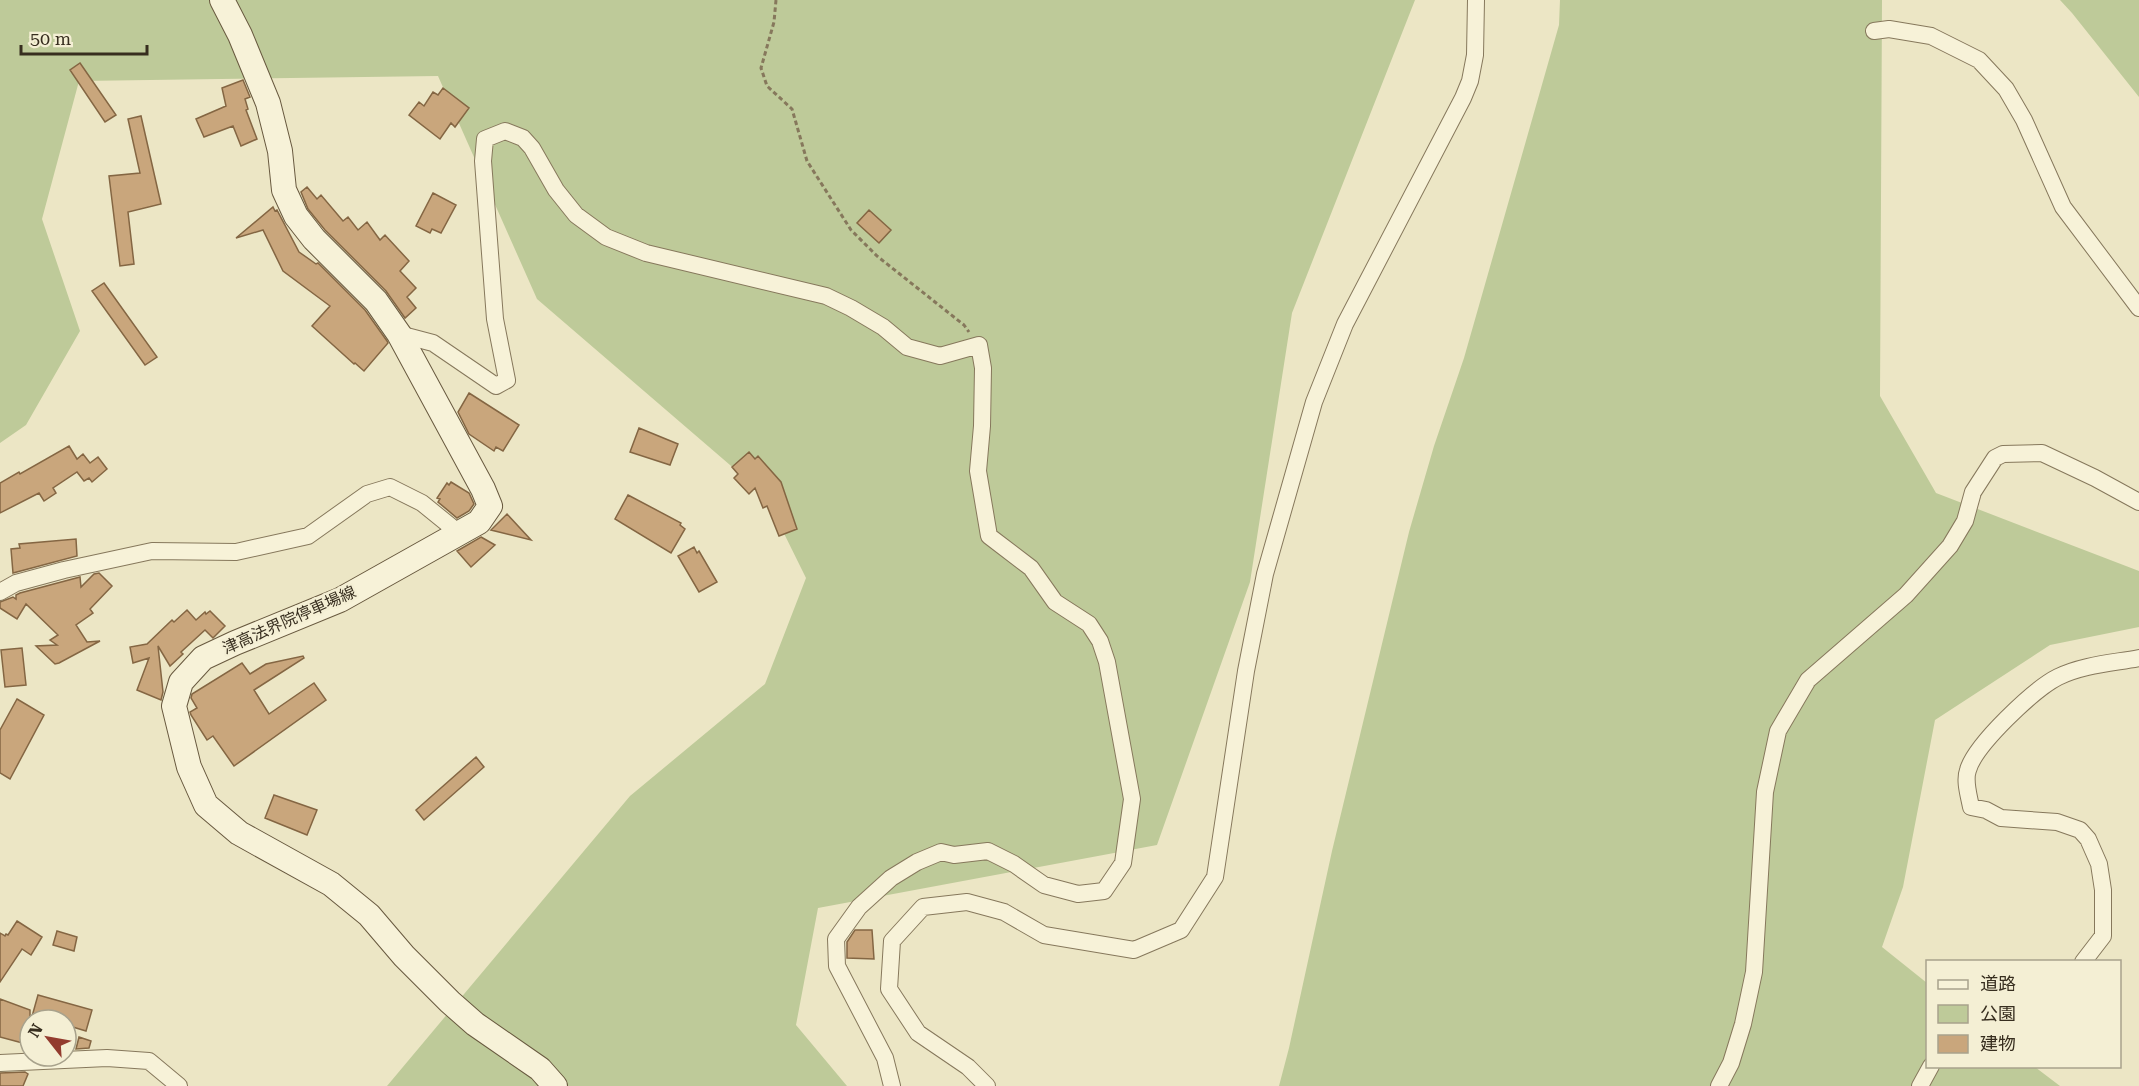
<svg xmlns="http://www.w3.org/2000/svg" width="2139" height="1086" font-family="'Roboto Serif','Noto Sans JP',serif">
<rect width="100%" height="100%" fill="#ece6c5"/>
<path fill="#beca99" d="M0,0H1415L1292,313L1250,582L1157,845L818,908L796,1025L847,1086H387L630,796L765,684L806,578L765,495L537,299L438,76L79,81L42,219L80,331L26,425L0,443Z
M1560,0H1882L1880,396L1936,493L2139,571V627L2050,645L1935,720L1903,887L1882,947L1927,983L1928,1066L2035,1067L2060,1086H1279L1289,1048L1332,851L1409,532L1434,446L1464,358L1559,25Z
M2060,0H2139V97L2072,13Z"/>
<path fill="#c9a67c" stroke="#846643" stroke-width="1.5" d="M80,63L116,115L105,122L70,70Z
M243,80L250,97L245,99L248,109L246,110L257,139L241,146L233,126L204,137L196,119L226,106L222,88Z
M443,88L469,108L455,127L451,123L440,139L409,115L419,102L424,106L433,92L438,95Z
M141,116L161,204L128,212L134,264L120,266L109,176L140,173L128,119Z
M307,187L317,199L321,195L343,221L348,217L358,230L367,222L380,240L385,235L409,261L400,271L416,288L407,297L416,308L405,318L386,291L325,230L308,209L301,192Z
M433,193L456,205L441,233L432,229L430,233L416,226Z
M273,207L275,211L277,210L299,252L316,264L318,263L365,310L387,341L388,343L364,371L355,363L354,364L312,326L330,306L283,271L263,230L236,238Z
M869,210L891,230L879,243L857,223Z
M104,283L157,357L145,365L92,291Z
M469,393L519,425L503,451L496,447L494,451L469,434L458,412Z
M639,428L678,444L670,465L630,452Z
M69,446L77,459L83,454L90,463L98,457L107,469L92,482L89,478L84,481L77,472L53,488L56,493L44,501L39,493L0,513V483L19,472L20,474Z
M749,452L755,459L758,456L781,482L797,529L779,536L767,506L763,508L755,488L749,494L734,478L738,474L732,467Z
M451,482L469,493L474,504L469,511L457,518L438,502L440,499L437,498L447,483L449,485Z
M628,495L681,523L680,525L685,529L671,553L615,519Z
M507,514L531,540L491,530Z
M481,537L495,545L471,567L457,551Z
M76,539L77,556L13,573L11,549L20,548L19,544Z
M694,547L697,553L699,551L717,582L699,592L678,556Z
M99,573L112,586L90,609L93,613L76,625L87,642L100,641L59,663L55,664L36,646L57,645L50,640L58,635L26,604L17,619L0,608V602L13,597L16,599V595L20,593L80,577L81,587L94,574Z
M187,610L196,620L205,612L206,614L210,611L225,626L213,638L205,630L181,652L183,654L170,666L158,646L163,692L161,700L137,690L149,658L133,663L130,647L147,644L172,620L174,622Z
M22,648L26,685L5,687L1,650Z
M303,656L304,658L254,690L269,714L314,683L326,700L234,766L213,736L207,740L191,715L190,712L197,708L191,698L192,694L242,663L250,674L266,664Z
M17,699L44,715L10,779L0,773V730Z
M476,757L484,767L424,820L416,810Z
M274,795L317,810L307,835L265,818Z
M17,921L42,937L31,955L22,949L0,982V933L5,936L6,934L8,935Z
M855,930H872L874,959L847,958V942Z
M57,931L77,937L74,951L53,945Z
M38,995L92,1010L86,1031L66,1025V1020H31Z
M0,999L30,1010V1045L0,1037Z
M79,1037L91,1041L89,1048L76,1049Z
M25,1072L28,1074L23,1086H0V1073Z"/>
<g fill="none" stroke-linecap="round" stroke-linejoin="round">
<g stroke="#86785c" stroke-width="18">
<path id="street" d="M1874,31L1889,29L1931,36L1979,60L2006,89L2024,120L2063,207L2139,308
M399,334L433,343L496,386L507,380L495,319L483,161L485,139L505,131L523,138L532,148L556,190L576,215L606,237L646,253L826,296L851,308L883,327L907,347L940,356L979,345L983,368L982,426L978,471L989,536L1031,568L1055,602L1089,624L1100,641L1107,662L1132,799L1123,863L1104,891L1078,894L1044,885L1014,864L988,851L954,855L941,852L917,862L891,878L859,907L836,939L837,966L885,1058L892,1086
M0,592L16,583L64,570L152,551L236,552L308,536L367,494L390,487L422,503L459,533
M2083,962L2103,936V890L2099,864L2088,839L2080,830L2057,822L2001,818L1986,810L1971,807C1969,796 1964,781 1968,770C1975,745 2034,689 2058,677C2082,665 2112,663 2139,658
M0,1063L107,1058L149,1061L179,1086
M987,1086L968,1067L918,1033L889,989L892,941L923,907L967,902L1004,912L1044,935L1134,950L1181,930L1215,877L1246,671L1265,574L1314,402L1345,324L1463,98L1470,81L1475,55L1476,0
M1719,1086L1731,1063L1743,1024L1754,972L1765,792L1778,731L1808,680L1906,595L1950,546L1965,521L1973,492L1995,458L2003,454L2042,453L2095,478L2139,502
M1920,1086L1931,1066"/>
</g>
<g stroke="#68593f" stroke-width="26">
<path id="secondary" d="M222,0L240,35L268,103L280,151L284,190L296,216L314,239L376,301L399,334L483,489L490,506L479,522L340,600L235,643L203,658L181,682L174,706L189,767L206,805L239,833L331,884L369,915L404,956L450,1002L475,1024L540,1069L555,1086"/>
</g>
<path stroke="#86785c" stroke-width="3" stroke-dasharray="4.5 3" stroke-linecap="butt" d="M776,0L774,22L761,68L767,86L792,109L807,161L851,230L877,256L964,325L969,332"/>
<use href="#street" stroke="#f7f2d8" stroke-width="16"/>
<use href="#secondary" stroke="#f7f2d8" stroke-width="24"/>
</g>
<g text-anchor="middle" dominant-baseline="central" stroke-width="5" stroke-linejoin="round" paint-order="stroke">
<g font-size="16" fill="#372e1f" stroke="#f4efd4">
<text transform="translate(289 620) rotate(-24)">津高法界院停車場線</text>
</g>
</g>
<rect x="1926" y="960" width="195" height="108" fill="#f4efd4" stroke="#a8a28c" stroke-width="1.5"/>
<rect x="1938" y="980" width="30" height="9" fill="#f7f2d8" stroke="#a8a28c" stroke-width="1.5"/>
<text x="1980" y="990" font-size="18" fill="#372e1f">道路</text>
<rect x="1938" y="1005" width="30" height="18" fill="#beca99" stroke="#a8a28c" stroke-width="1.5"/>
<text x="1980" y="1020" font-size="18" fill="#372e1f">公園</text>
<rect x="1938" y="1035" width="30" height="18" fill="#c9a67c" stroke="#a8a28c" stroke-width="1.5"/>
<text x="1980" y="1050" font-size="18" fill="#372e1f">建物</text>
<g transform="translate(48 1038) rotate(301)"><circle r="28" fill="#f4efd4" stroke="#a8a28c" stroke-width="1.5"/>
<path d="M0-4.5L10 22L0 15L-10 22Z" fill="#933b2e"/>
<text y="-9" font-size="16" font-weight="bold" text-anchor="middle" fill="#372e1f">N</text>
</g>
<path d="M21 45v9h126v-9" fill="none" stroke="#372e1f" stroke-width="3"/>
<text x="30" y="45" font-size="18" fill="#372e1f" stroke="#f4efd4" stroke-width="4.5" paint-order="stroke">50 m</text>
</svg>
